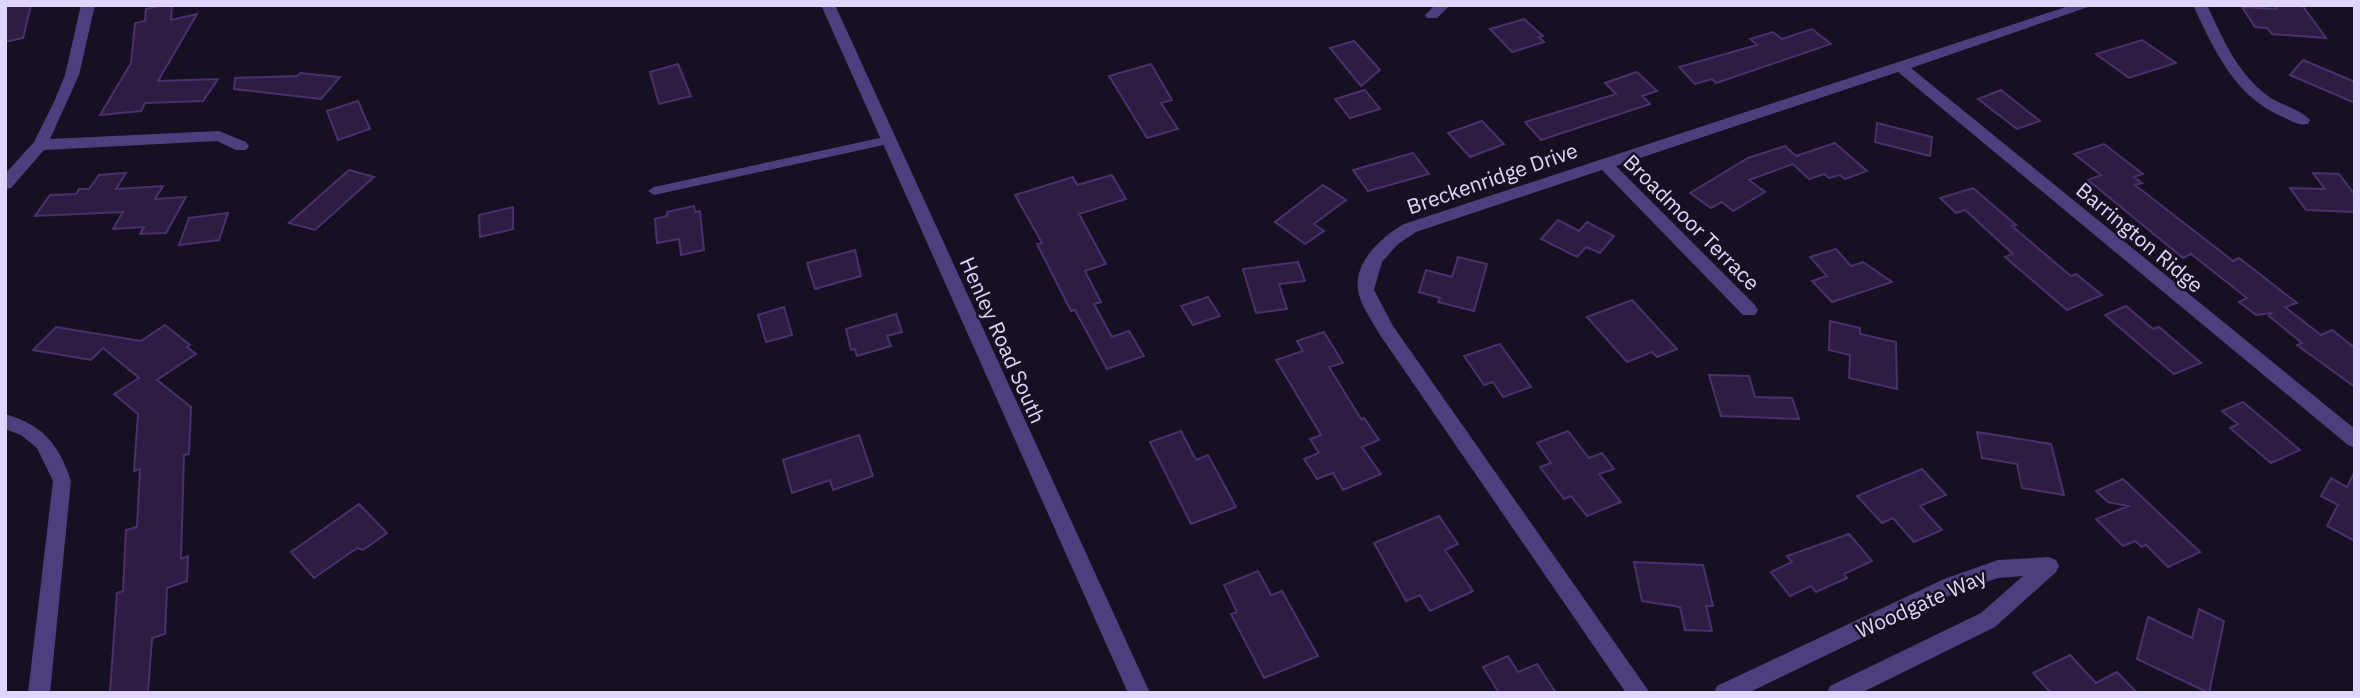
<svg xmlns="http://www.w3.org/2000/svg" width="2360" height="698" font-family="'IBM Plex Sans',sans-serif">
<rect width="100%" height="100%" fill="#171023"/>
<path fill="#2d1d42" stroke="#4a316d" stroke-width="2" d="M5,5H31L23,38L5,42Z
M164,5H172L171,20L197,14L158,81L218,79L203,101L145,103L141,111L100,115L131,63L135,23L145,21L146,9Z
M2275,5H2302L2326,38L2272,34L2267,28L2255,27L2242,7L2277,9Z
M1524,19L1543,36L1539,37L1544,42L1512,52L1490,29Z
M1812,29L1831,44L1716,83L1712,79L1695,84L1679,67L1757,45L1750,39L1773,32L1782,39Z
M2142,40L2176,63L2129,78L2096,54Z
M1354,41L1380,70L1361,86L1330,48Z
M2303,60L2355,82V103L2290,75Z
M678,64L691,96L659,104L650,72Z
M1151,64L1172,100L1161,103L1178,129L1147,138L1109,76Z
M1637,72L1657,91L1642,96L1650,104L1541,140L1525,122L1616,94L1605,83Z
M300,73L340,77L321,99L234,89L235,78L297,76Z
M1365,90L1380,109L1350,118L1335,99Z
M2001,90L2040,121L2017,129L1978,99Z
M358,101L370,129L338,140L327,111Z
M1482,121L1504,144L1470,157L1448,133Z
M1877,123L1932,137L1930,156L1875,142Z
M1835,143L1867,171L1845,179L1840,175L1829,178L1824,174L1809,179L1793,164L1749,180L1765,192L1733,211L1722,202L1711,208L1690,193L1748,158L1785,146L1796,156Z
M2104,144L2143,174L2134,177L2142,183L2135,185L2233,261L2239,258L2297,303L2285,307L2321,335L2332,330L2355,348V387L2297,345L2302,343L2269,316L2271,313L2256,315L2239,302L2247,298L2191,254L2183,258L2088,180L2101,175L2074,154Z
M1413,153L1429,174L1368,191L1353,170Z
M349,170L374,177L315,230L289,223Z
M126,173L116,189L163,186L155,199L186,197L166,233L140,234L144,227L113,229L123,212L35,216L50,195L76,194L79,189H89L99,175Z
M2313,173L2339,174L2355,195V212L2306,210L2290,188L2325,189Z
M1112,175L1126,199L1079,214L1106,264L1085,271L1101,302L1094,304L1112,337L1129,331L1144,356L1107,369L1075,310L1071,311L1037,244L1042,243L1015,195L1073,177L1077,185Z
M1323,185L1346,200L1314,224L1324,231L1305,244L1275,222Z
M1973,188L2016,225L2012,226L2071,276L2076,274L2102,295L2067,310L2005,257L2013,254L1965,210L1956,213L1940,198Z
M694,206L695,212L700,211L704,250L681,255L679,239L657,243L655,219L667,216V212Z
M513,207V229L480,237L479,215Z
M228,213L219,240L179,245L189,218Z
M1558,220L1579,231L1587,222L1614,236L1600,253L1586,247L1577,257L1541,239Z
M1836,249L1851,266L1863,262L1892,282L1832,302L1812,281L1827,276L1810,257Z
M855,250L861,276L815,289L807,263Z
M1458,257L1487,264L1474,311L1438,302L1440,298L1419,292L1426,270L1452,277Z
M1298,262L1305,281L1279,284L1287,309L1256,313L1243,269Z
M1208,297L1220,316L1193,325L1181,306Z
M1632,300L1677,349L1657,357L1652,352L1627,362L1587,317Z
M2126,306L2153,329L2159,327L2201,363L2174,374L2105,315Z
M784,307L792,335L766,342L758,315Z
M896,314L902,332L887,336L891,346L857,356L855,349L851,350L846,329Z
M1830,321L1860,328V334L1896,342L1897,389L1849,378L1850,355L1829,350Z
M165,325L190,345L187,347L196,354L157,380L191,407L189,454L184,455L181,559L188,556L187,581L167,588L165,634L152,638L148,693H110L117,593L123,591L126,530L137,527L140,469L134,471L138,414L114,394L139,378L103,348L91,360L33,350L56,327L141,341Z
M1324,332L1343,363L1329,367L1361,419L1364,418L1379,440L1362,447L1381,474L1343,490L1333,473L1317,479L1304,459L1319,453L1310,439L1321,435L1276,360L1303,351L1297,341Z
M1500,344L1531,387L1503,397L1493,382L1484,385L1464,356Z
M1709,375L1749,376L1755,397L1792,398L1799,419L1721,416Z
M2243,402L2300,450L2271,463L2230,428L2238,424L2222,411Z
M1181,431L1196,460L1208,455L1236,507L1191,524L1150,442Z
M1568,431L1589,458L1602,453L1614,469L1599,474L1621,502L1587,516L1571,496L1564,499L1540,467L1551,463L1537,443Z
M1977,432L2051,444L2064,495L2022,488L2017,464L1982,458Z
M859,435L873,476L833,490L830,480L792,493L783,460Z
M1922,469L1946,495L1920,506L1942,530L1914,542L1893,518L1882,523L1857,496Z
M2355,471V541L2327,526L2338,505L2321,496L2331,478L2347,487Z
M2123,479L2144,499L2200,552L2168,567L2146,545L2142,547L2135,541L2123,546L2096,519L2128,506L2108,502L2096,491Z
M359,504L387,533L363,550L357,548L314,578L291,552Z
M1439,516L1458,544L1445,550L1473,591L1430,611L1420,595L1406,601L1374,543Z
M1849,534L1872,561L1844,574L1847,578L1816,592L1811,586L1790,596L1771,572L1792,562L1787,556Z
M1634,562L1703,565L1713,606H1706L1712,631L1685,630L1680,607L1642,601Z
M1258,571L1271,595L1282,591L1318,656L1264,678L1231,614L1237,612L1224,585Z
M2199,609L2224,621L2209,693L2137,659L2148,617L2192,638Z
M2070,655L2096,683L2117,672L2137,693H2051L2033,673Z
M1508,656L1518,672L1537,664L1556,693H1499L1483,667Z"/>
<g fill="none" stroke-linecap="round" stroke-linejoin="round">
<path fill="#4f3e7e" fill-rule="evenodd" d="M889,136L893,137L894,140L893,143L654,195L648,191L654,187Z"/>
<path fill="#4f3e7e" fill-rule="evenodd" d="M81,5H95L79,75L50,139L219,131L246,142L249,146L246,150H236L217,141L44,150L11,188L5,189V174L34,142L54,102L65,75Z
M1435,5H1450L1437,18H1427L1425,15Z
M2072,5H2094L1911,68L2355,429V448L2348,445L1898,72L1616,166L1755,305L1758,310L1755,315H1743L1602,170L1416,232L1398,244L1382,262L1374,290L1393,326L1650,693H1626L1380,335C1373,322 1359,303 1358,289C1354,261 1383,236 1404,224Z
M2193,5H2207C2223,39 2237,73 2268,96C2280,105 2301,109 2310,120L2308,124C2299,126 2291,121 2283,117C2235,97 2214,50 2193,5Z
M5,414C43,425 59,444 71,481L50,693H28L53,481L37,448L21,435L5,429Z
M2049,557L2056,560L2059,566L2056,572L1995,627L1861,693H1827L1830,686L1981,613L2023,576L1998,578L1957,592L1748,693H1714L1717,686L1944,579L1998,560Z"/>
<path fill="#4f3e7e" fill-rule="evenodd" d="M821,5H835L1150,693H1128Z"/>
</g>
<g text-anchor="middle" dominant-baseline="central" stroke-width="5" stroke-linejoin="round" paint-order="stroke">
<g font-size="21" fill="#e2d5fc" stroke="#171023">
<text transform="translate(1492 178) rotate(-19)">Breckenridge Drive</text>
<text transform="translate(1692 222) rotate(45)">Broadmoor Terrace</text>
<text transform="translate(2140 237) rotate(40)">Barrington Ridge</text>
<text transform="translate(1003 340) rotate(66)">Henley Road South</text>
<text transform="translate(1921 603) rotate(-24)">Woodgate Way</text>
</g>
</g>
<rect width="2360" height="698" fill="none" stroke="#e2d5fc" stroke-width="14"/>
</svg>
